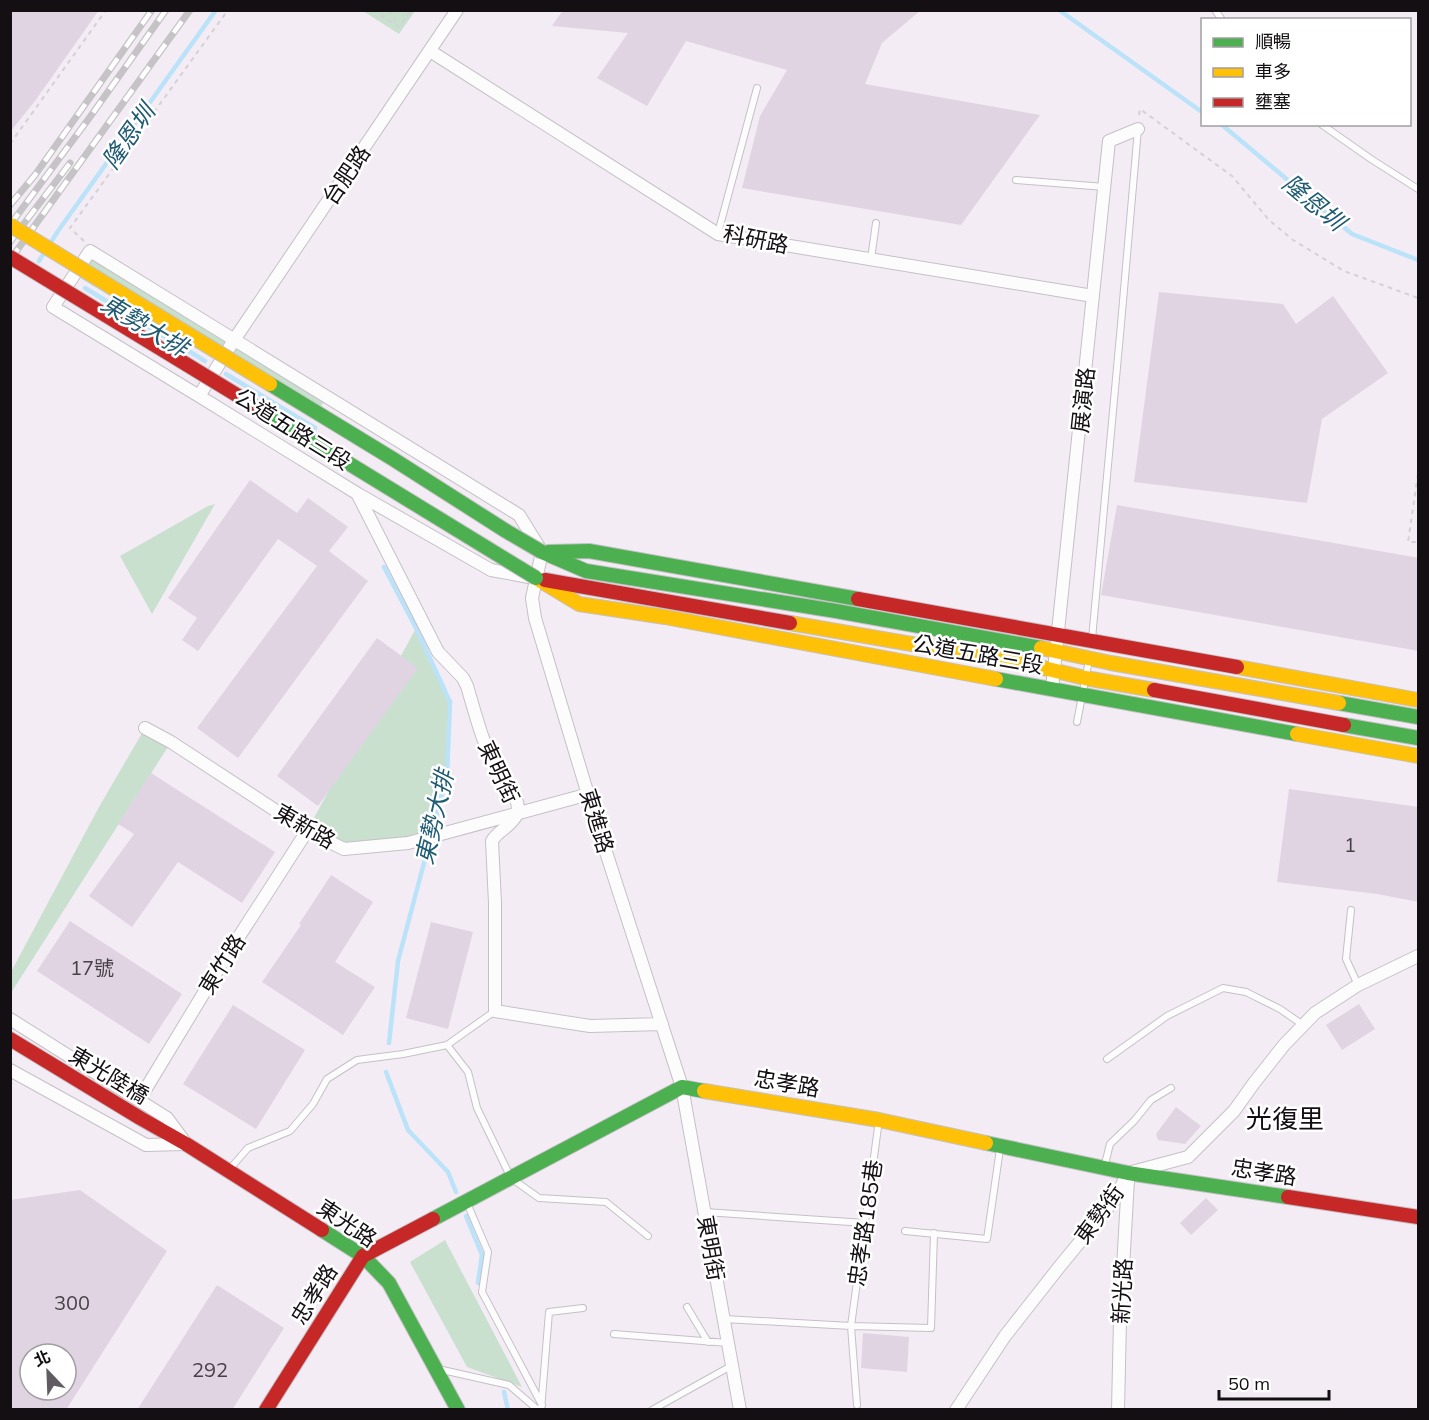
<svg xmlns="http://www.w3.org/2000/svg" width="1429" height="1420" font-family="Mulish,'Noto Sans TC',sans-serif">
<rect width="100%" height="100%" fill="#f3ecf4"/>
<path fill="#c9e0cf" d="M363,11H415L399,34Z
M91,259L324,402L312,419L80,278Z
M215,504L152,614L120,556L208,506Z
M416,628L450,702L447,776L431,836L344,849L307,831Z
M145,728L171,742L11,993V972L99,807Z
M445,1240L522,1387L467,1367L410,1262Z"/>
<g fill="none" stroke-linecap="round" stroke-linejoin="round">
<path stroke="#bae2f8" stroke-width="4.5" d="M1059,10L1202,112
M1221,124L1352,234L1418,260
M39,261L58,231L216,10
M85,288L205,361
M226,374L315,428
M384,567L416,628L450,702L447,776L398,961L389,1043
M386,1072L408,1130L448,1172L456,1192
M466,1216L482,1255L478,1283
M504,1392L508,1410"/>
</g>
<path fill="#e0d4e2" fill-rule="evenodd" d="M10,10H99L35,101L10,132Z
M563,10H921L882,43L865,84L1040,115L961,225L742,188L760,116L787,70L686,41L647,106L597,78L628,33L552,26Z
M1159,292L1283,304L1296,324L1333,296L1388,373L1322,419L1307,503L1134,482Z
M250,480L297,513L308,498L348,527L329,551L368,581L238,758L197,728L317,566L278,539L198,651L182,640L197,618L168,598Z
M1117,505L1419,558V651L1101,595Z
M377,638L418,668L318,806L277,776Z
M151,773L275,852L242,903L178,862L132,927L89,896L134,834L118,824Z
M1289,789L1419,807V902L1377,894L1277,882Z
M331,875L373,902L335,962L375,987L343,1035L262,982L301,925L299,924Z
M70,921L182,994L149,1044L37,971Z
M431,922L473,932L448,1029L406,1018Z
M1359,1004L1375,1029L1342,1050L1326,1025Z
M233,1005L305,1050L256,1129L183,1084Z
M1176,1107L1201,1126L1185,1144L1158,1140L1156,1134Z
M80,1190L167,1251L66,1410H10V1200ZM30,1354H66V1390H30Z
M1206,1198L1218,1210L1191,1235L1180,1223Z
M217,1285L284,1328L232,1410H137Z
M863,1333L909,1337L907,1372L861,1368Z"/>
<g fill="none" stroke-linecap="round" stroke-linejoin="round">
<g stroke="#c5c0c6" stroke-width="8">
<path id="lane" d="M1215,10L1222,20
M1321,124L1371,159L1418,189
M1016,180L1105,187
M718,233L757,88
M871,259L876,223
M1092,639L1121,324L1138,129
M1077,722L1089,660
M1351,910L1346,959L1358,985
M447,1045L468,1072L477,1108L511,1178L539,1198L606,1202L648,1236
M1107,1059L1167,1016L1223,988L1246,992L1280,1009L1303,1025
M1104,1168L1110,1144L1134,1121L1151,1100L1171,1088
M228,1171L248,1148L290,1131L313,1104L327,1079L357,1060L403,1054L447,1045L495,1011
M467,1203L488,1252L482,1292L542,1405
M705,1212L865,1223
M905,1231L987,1239L1000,1149
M687,1307L708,1342
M724,1319L851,1326L931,1328L934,1233
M614,1334L728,1343
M438,1369L509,1385L538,1410
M857,1405L851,1326L879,1120
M541,1410L549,1312L583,1308
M652,1410L731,1366"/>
</g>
<g stroke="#c5c0c6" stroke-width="14">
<path id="street" d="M430,51L718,234L1093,296
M199,396L234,340L457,10
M358,495L438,652L463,678L467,686C476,716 483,746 499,773C506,785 522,799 517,814C512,826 497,831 492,841L495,903V1011L590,1026L662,1024
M529,577L491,570L358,494L199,396L53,307L90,251L519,515L542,552L532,598L535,618L595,818L682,1087L740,1410
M1052,689L1109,141L1138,129
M145,728L171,742L307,831L344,849L408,843L589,794
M10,1019L167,1118L184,1141
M10,1070L146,1145L185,1144
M139,1100L222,963L307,831
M956,1410L1005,1336L1060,1266L1115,1199L1128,1173L1188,1157L1234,1111L1254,1083L1284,1045L1315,1013L1358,985L1418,956
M1118,1410L1120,1320L1128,1180"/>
</g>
<g stroke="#c5c0c6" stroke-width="16">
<path id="fast" d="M542,552L586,571L836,611L1041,648
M548,552L589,551L858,599
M996,679L1297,734
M1339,703L1418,717
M1344,725L1418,738
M986,1143L1128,1173L1288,1197
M433,1219L682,1087L704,1091
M322,1230L363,1256L389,1283L458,1410"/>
</g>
<g stroke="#c5c0c6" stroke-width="16">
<path id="slow" d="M536,578L579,604L665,617L996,679
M790,623L1027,664L1085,678L1154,690
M1041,648L1111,663L1339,703
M1237,667L1418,700
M1297,734L1418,756
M704,1091L879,1120L986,1143"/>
</g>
<g stroke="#c5c0c6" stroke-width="16">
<path id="jam" d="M545,580L790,623
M858,599L1237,667
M1154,690L1344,725
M10,1039L140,1118L186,1144L322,1230
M1288,1197L1418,1217
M266,1410L363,1256L433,1219"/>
</g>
<path stroke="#d3d1d4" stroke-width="2" stroke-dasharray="4.5 4.5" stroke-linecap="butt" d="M373,10L399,27L411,10
M389,10L398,25
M1139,115L1140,109L1232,176L1269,220L1293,240L1344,271L1418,298
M10,144L106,10
M84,241L70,228L228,10
M1418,474L1408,542H1418"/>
<use href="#lane" stroke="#fdfcfd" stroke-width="6"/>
<use href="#street" stroke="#fdfcfd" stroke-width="12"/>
<use href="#fast" stroke="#4caf50" stroke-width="14"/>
<use href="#slow" stroke="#ffc107" stroke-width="14"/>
<use href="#jam" stroke="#c62828" stroke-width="14"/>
<g stroke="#c5c3c5" stroke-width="7">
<path id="rail" d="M10,205L35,175L152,10
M10,225L90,117L166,10
M10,242L70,163
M10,260L190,10"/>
</g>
<use href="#rail" stroke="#fff" stroke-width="4.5" stroke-dasharray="14" stroke-linecap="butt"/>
<g stroke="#c5c0c6" stroke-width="16" stroke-linecap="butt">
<path id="fast-bridge" d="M270,384L393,459L506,531L542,552
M263,411L536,578"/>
</g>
<g stroke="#c5c0c6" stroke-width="16" stroke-linecap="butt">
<path id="slow-bridge" d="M10,225L270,384"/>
</g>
<g stroke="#c5c0c6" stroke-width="16" stroke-linecap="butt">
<path id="jam-bridge" d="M10,257L263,411"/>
</g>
<use href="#fast-bridge" stroke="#4caf50" stroke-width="14"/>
<use href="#slow-bridge" stroke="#ffc107" stroke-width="14"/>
<use href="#jam-bridge" stroke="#c62828" stroke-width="14"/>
</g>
<g text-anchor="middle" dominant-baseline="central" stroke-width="5" stroke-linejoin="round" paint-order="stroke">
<g font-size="20" fill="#464047">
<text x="1350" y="844">1</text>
<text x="92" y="967">17號</text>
<text x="72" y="1302">300</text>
<text x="210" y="1369">292</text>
</g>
<g font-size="22" fill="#130f13" stroke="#fff">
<text transform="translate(346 175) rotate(-56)">台肥路</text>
<text transform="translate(756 239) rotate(11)">科研路</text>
<text transform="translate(1083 400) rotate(-84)">展演路</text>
<text transform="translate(293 429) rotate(32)">公道五路三段</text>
<text transform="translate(978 654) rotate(10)">公道五路三段</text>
<text transform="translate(499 772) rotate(65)">東明街</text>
<text transform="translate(597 821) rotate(73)">東進路</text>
<text transform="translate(305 826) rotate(30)">東新路</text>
<text transform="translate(222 964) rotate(-58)">東竹路</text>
<text transform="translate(109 1075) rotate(31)">東光陸橋</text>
<text transform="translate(787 1083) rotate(10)">忠孝路</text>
<text transform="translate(1264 1172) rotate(9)">忠孝路</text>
<text transform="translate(1099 1214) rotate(-54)">東勢街</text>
<text transform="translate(347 1223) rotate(34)">東光路</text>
<text transform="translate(865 1223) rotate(-82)">忠孝路185巷</text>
<text transform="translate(711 1248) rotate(80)">東明街</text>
<text transform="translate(1122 1291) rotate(-87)">新光路</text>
<text transform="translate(314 1294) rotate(-58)">忠孝路</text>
</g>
<g font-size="24" font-style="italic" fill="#1f5b73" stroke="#fff">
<text transform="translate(128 136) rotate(-55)">隆恩圳</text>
<text transform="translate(1314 202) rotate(40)">隆恩圳</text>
<text transform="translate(145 325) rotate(31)">東勢大排</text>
<text transform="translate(434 817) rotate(-77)">東勢大排</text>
</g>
<g font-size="26" fill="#130f13" stroke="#fff">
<text x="1285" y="1118">光復里</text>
</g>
</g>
<rect width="1429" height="1420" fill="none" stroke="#130f13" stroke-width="24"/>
<rect x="1201" y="18" width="210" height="108" fill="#ffffff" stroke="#a19fa1" stroke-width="1.5"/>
<rect x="1213" y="38" width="30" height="9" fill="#4caf50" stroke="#a19fa1" stroke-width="1.5"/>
<text x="1255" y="48" font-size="18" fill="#130f13">順暢</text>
<rect x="1213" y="68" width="30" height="9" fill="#ffc107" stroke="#a19fa1" stroke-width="1.5"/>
<text x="1255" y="78" font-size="18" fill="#130f13">車多</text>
<rect x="1213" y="98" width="30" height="9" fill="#c62828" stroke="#a19fa1" stroke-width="1.5"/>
<text x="1255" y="108" font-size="18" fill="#130f13">壅塞</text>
<g transform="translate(48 1372) rotate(337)"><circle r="28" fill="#ffffff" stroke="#a19fa1" stroke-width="1.5"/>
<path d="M0-4.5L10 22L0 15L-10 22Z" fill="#615c62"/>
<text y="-9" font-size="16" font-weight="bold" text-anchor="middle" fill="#130f13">北</text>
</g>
<path d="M1219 1390v9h110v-9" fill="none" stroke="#130f13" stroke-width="3"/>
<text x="1228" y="1390" font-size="18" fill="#130f13" stroke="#ffffff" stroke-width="4.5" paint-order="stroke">50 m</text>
</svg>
